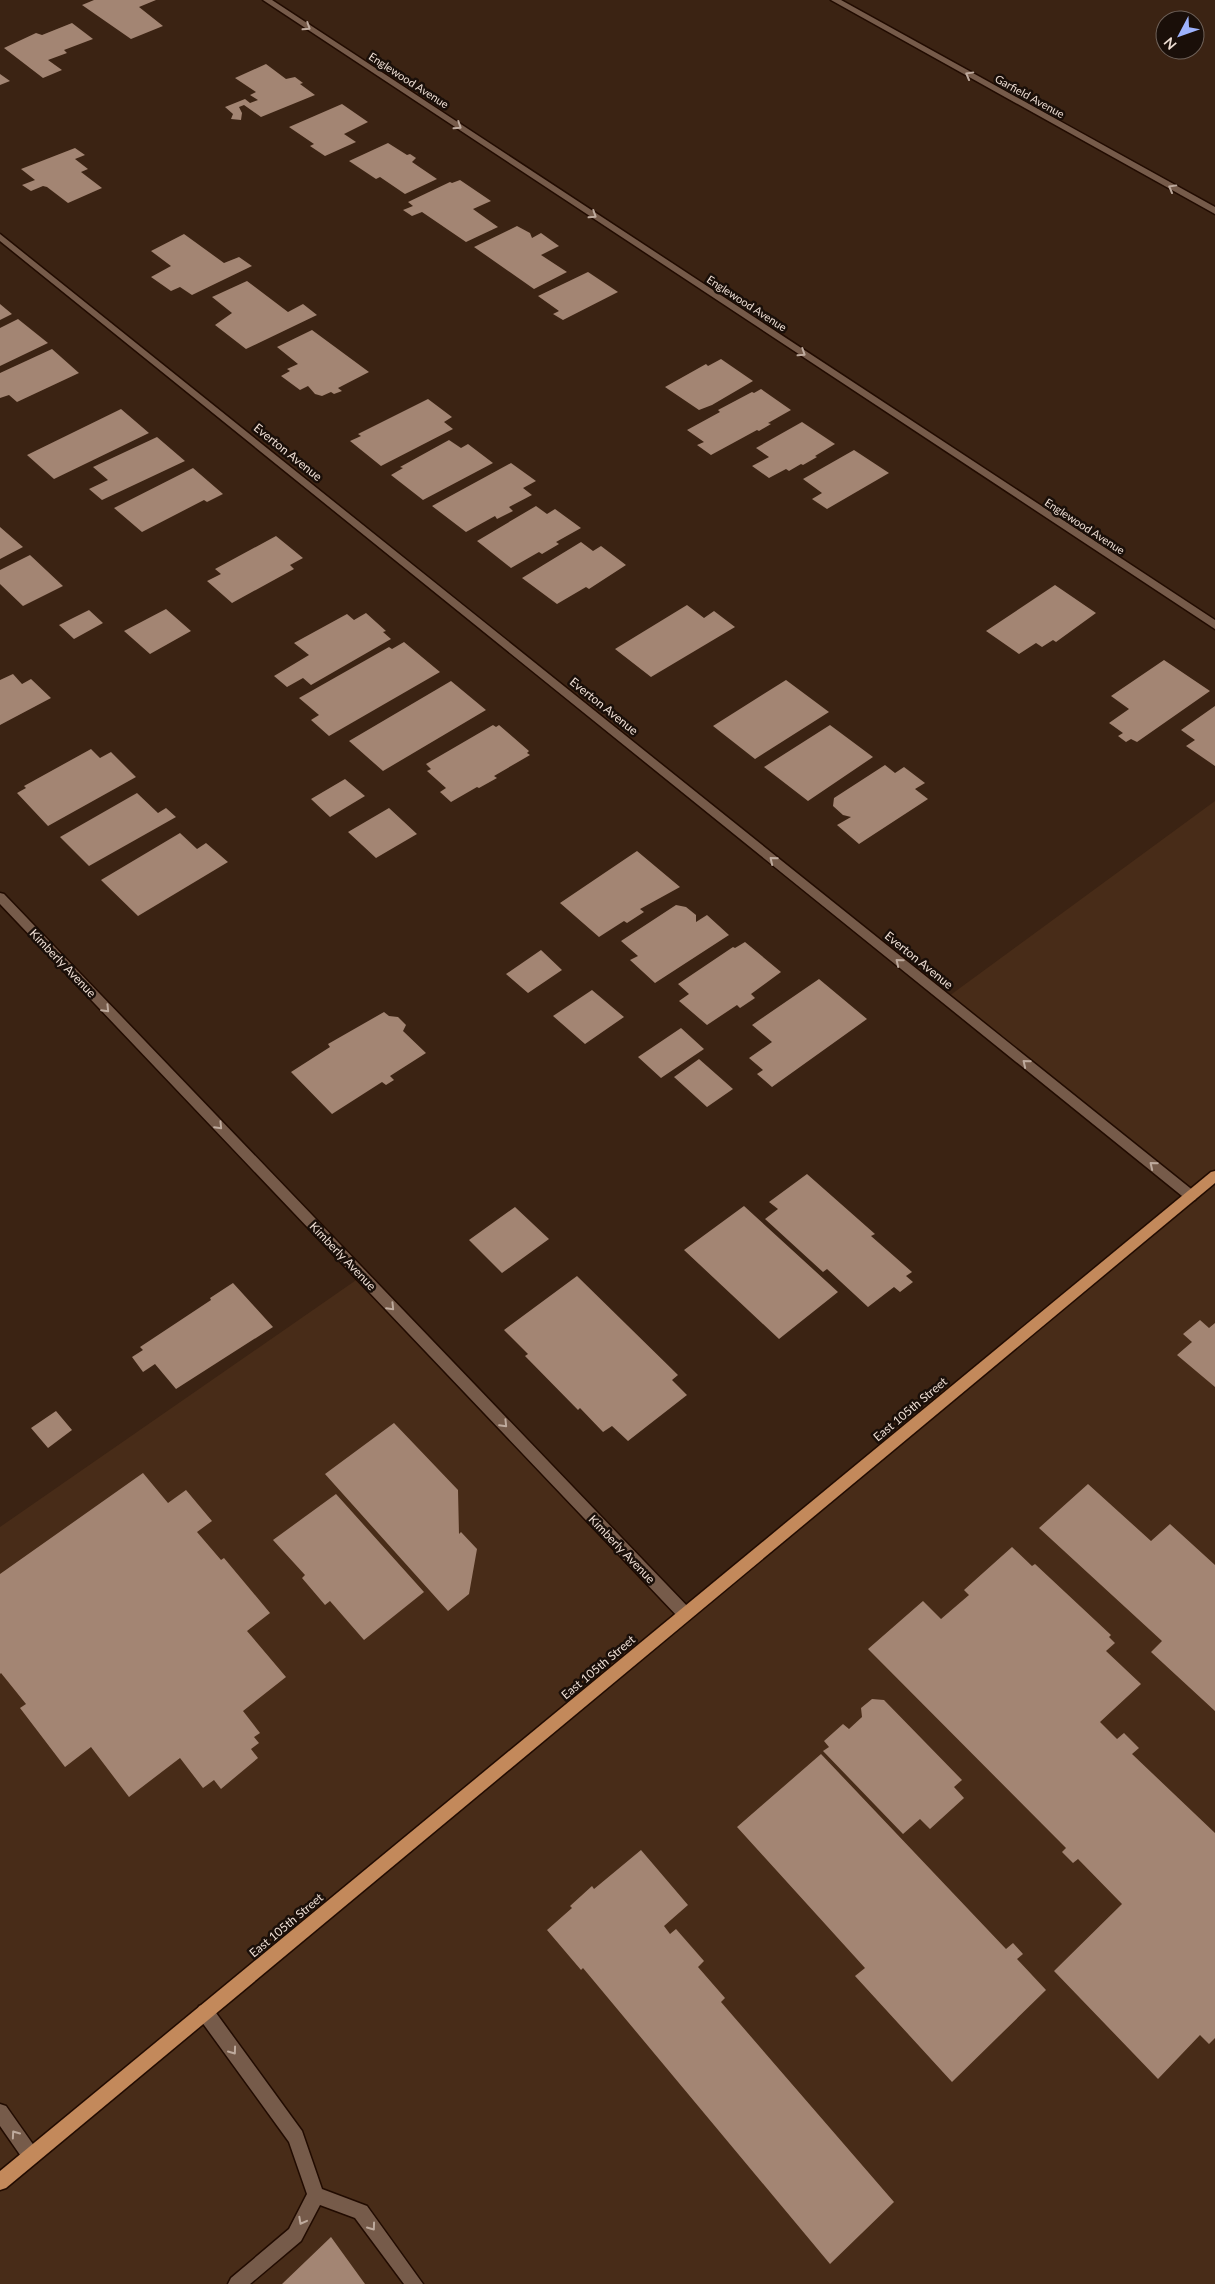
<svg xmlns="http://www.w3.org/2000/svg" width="1215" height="2284" font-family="Lato,sans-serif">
<rect width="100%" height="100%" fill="#3b2313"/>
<path fill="#482c18" d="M1215,801V2284H0V1527L362,1276L685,1614L1190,1196L945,999Z"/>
<path fill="#a38573" d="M94,0H156L139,7L163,26L131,39L82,5Z
M72,23L93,39L64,50L67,53L48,60L62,70L43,78L4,48L36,33L42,35Z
M266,64L286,79L295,77L303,83L300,84L315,95L261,117L244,105L239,107L242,113L241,120L231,119L233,114L225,107L245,99L250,103L258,100L250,95L256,92L235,78Z
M0,74L10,81L0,85Z
M342,104L368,122L344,134L356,142L325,156L310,146L314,144L289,127Z
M388,143L407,155L410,154L416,158L412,162L437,179L405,194L380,177L376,179L349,161Z
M75,148L85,155L75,159L88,169L81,172L102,188L68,203L47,187L43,186L31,191L22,185L35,180L21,169Z
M460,180L491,201L473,209L498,227L466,242L422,212L412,216L403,210L413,206L408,202L450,182L452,183Z
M517,226L530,233L532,238L541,233L559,246L541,255L567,272L534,289L474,247Z
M184,234L224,263L239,257L252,266L192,295L180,287L171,291L151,277L171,266L151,251Z
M588,272L618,292L563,320L553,314L559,311L538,296Z
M247,281L288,312L303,304L317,315L246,349L215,325L232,313L212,297Z
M0,304L12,314L0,320Z
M18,319L48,343L0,366V328Z
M312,330L369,372L338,388L342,391L334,394L331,392L322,396L315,394L308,386L300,390L281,376L290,371L287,369L298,364L277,347Z
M52,349L79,373L17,402L9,395L0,398V373Z
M721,359L753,381L712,405L699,410L665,387L706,364L708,366Z
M761,389L791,410L768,423L771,424L759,431L757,430L711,455L697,445L704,442L687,430L720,412L718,410L752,392L754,393Z
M428,399L452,417L444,422L453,429L381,466L350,441L361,436L358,434Z
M121,409L149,433L54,479L27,455Z
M802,422L835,444L815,456L817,457L803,465L801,464L789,471L786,469L769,478L752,466L769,457L756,448Z
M157,437L185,461L102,500L89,489L108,480L93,467Z
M449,440L461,448L468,444L493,463L423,500L391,475L403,468L400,467Z
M854,450L889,473L827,509L812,499L822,493L803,479Z
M511,463L536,481L523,488L532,495L509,507L513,511L497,519L495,516L466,532L432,506Z
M193,468L223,494L207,502L204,500L142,532L114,508Z
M536,506L547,514L555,509L581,528L556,542L559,544L542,554L539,552L511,568L477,541Z
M0,527L23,547L0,559Z
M276,536L303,558L290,565L294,569L232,603L207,581L221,574L215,569Z
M581,542L593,551L601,546L626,565L589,589L586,587L557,604L522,578Z
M30,555L63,586L23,606L0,584V570Z
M1055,585L1096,613L1056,642L1053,640L1042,647L1036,643L1019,654L986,631Z
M687,605L704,618L714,611L735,627L651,677L615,649Z
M166,609L191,631L150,654L124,631Z
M89,610L103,623L74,639L59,625Z
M366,613L386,631L383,632L391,639L311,685L303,678L287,687L274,676L309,655L294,643L347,614L354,620Z
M404,642L440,672L329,736L311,720L319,715L299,698L389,647L392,649Z
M1164,660L1210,691L1137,742L1131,739L1126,742L1118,736L1123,733L1109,723L1129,709L1111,696Z
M13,674L22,684L31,679L51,698L0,725V680Z
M786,680L829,712L755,759L713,726Z
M451,681L486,710L383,771L349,741Z
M1215,706V766L1186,746L1195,740L1181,730Z
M493,725L496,727L499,725L529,751L527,753L530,755L494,776L497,778L479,788L477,787L451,802L440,792L446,788L427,771L431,769L426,764Z
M830,725L873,757L808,801L764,767Z
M91,749L100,758L111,752L136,777L48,826L17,793L26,788L24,786Z
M885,765L895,773L904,767L925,783L915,789L928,799L859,844L837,825L851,817L843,815L833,806L834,798Z
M345,779L365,796L330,817L311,799Z
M137,793L158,813L166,808L176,817L89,866L60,837Z
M389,808L417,834L376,858L348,832Z
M180,833L197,849L206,843L228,862L138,916L101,880Z
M637,851L680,887L640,909L644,912L627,923L624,921L599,937L560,903Z
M676,905L686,907L696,915V922L707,915L729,935L655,983L630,960L638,956L621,941Z
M745,942L781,972L751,994L755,998L740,1008L737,1005L707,1025L679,1001L689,994L678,984L733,947L735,948Z
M541,950L562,970L528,993L506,974Z
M819,979L867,1019L772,1087L757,1074L763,1070L749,1058L772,1042L752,1025Z
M592,990L624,1017L585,1044L553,1016Z
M384,1012L389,1016L398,1017L406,1025L403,1031L426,1053L390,1076L394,1080L386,1085L382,1082L332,1114L291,1072L330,1047L328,1044Z
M681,1028L704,1049L661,1078L638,1057Z
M699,1059L733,1089L707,1107L674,1077Z
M807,1174L875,1234L871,1236L912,1272L906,1276L913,1282L900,1292L894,1287L868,1307L827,1269L823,1272L765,1219L778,1209L769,1202Z
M744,1206L838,1292L779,1339L684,1250Z
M515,1207L549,1239L502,1273L469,1240Z
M577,1276L678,1375L672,1380L687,1395L628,1441L612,1426L603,1432L580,1408L578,1410L525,1356L528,1354L504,1330Z
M233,1283L273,1327L176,1389L155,1364L143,1372L132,1357L143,1350L140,1347L211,1300L210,1298Z
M1200,1320L1209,1328L1215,1323V1387L1177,1355L1192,1342L1183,1334Z
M56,1411L72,1430L48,1448L31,1428Z
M394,1423L458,1490L459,1534L461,1532L477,1549L469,1594L448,1611L325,1474Z
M143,1473L168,1503L186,1490L212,1521L197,1532L221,1560L224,1558L270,1613L247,1631L286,1677L243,1711L260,1733L254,1737L259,1743L251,1749L258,1758L221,1789L214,1780L203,1788L180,1758L129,1797L91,1747L65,1767L20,1708L26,1704L1,1673L0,1674V1574Z
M1088,1484L1151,1541L1170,1524L1215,1565V1711L1151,1652L1162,1641L1039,1528Z
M336,1494L424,1592L364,1640L330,1601L325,1605L302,1578L305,1575L273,1540Z
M1012,1547L1032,1566L1035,1564L1111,1635L1109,1637L1115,1643L1106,1651L1141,1684L1100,1722L1117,1739L1124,1733L1139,1748L1132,1754L1215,1833V2038L1209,2044L1200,2035L1158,2079L1054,1971L1122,1904L1078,1859L1073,1863L1062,1852L1066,1848L868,1649L923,1601L941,1619L969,1595L964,1590Z
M872,1699L884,1700L962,1780L954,1787L964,1798L930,1829L920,1819L903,1834L823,1751L829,1747L824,1741L843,1724L849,1729L862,1717L861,1708Z
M821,1754L1006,1949L1013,1943L1023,1954L1017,1959L1046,1990L952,2082L855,1976L865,1968L737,1827Z
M641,1850L688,1905L664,1926L670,1934L676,1929L704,1961L698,1967L725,1998L721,2002L894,2202L830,2264L583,1968L581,1970L547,1930L572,1908L570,1906L592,1886L594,1889Z
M331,2237L365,2284H282Z"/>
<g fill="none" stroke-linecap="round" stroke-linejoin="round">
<g stroke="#210b00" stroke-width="3">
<path id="minor" d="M263,0H272L1215,620V629Z
M831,0H841L1215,207V214Z
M0,234L1195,1192L1197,1196L1195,1200H1187L0,241Z
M0,893L4,894L690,1609L692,1614L690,1619L685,1621L680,1619L0,904Z
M205,2004L211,2006L302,2131L322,2189L367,2206L423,2284H404L355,2218L320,2205L301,2241L250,2284H228L231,2278L289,2229L307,2194L289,2142L199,2018L197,2012L199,2006Z
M0,2104L6,2106L37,2150L39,2156L37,2162L31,2164L25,2162L0,2126Z"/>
</g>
<g stroke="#210b00" stroke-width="3">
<path id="major" d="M1215,1171V1183L6,2188L0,2190V2171L1211,1172Z"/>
</g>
<use href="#minor" fill="#765b4a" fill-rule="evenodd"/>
<use href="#major" fill="#c3895b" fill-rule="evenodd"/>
</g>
<defs><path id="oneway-chevron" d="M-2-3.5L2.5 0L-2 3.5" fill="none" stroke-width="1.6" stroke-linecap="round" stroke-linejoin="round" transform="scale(1.25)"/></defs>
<g stroke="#beaa9d">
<use href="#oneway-chevron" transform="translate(307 27) rotate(33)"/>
<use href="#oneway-chevron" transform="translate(969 75) rotate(-151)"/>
<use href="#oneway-chevron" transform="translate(458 126) rotate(33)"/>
<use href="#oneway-chevron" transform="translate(1172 188) rotate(-151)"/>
<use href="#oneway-chevron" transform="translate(593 215) rotate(33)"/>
<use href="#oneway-chevron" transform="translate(802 353) rotate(33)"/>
<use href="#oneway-chevron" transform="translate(773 860) rotate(-141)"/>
<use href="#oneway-chevron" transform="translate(899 962) rotate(-141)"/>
<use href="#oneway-chevron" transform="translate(106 1009) rotate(46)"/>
<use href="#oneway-chevron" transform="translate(1026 1063) rotate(-141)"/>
<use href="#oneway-chevron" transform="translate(219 1126) rotate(46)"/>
<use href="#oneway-chevron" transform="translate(1153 1165) rotate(-141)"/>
<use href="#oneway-chevron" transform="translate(391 1307) rotate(46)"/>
<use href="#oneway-chevron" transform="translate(504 1424) rotate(46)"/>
<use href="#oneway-chevron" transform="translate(233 2051) rotate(54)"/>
<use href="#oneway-chevron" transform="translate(15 2134) rotate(-125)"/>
<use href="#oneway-chevron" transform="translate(302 2221) rotate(118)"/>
<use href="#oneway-chevron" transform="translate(372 2227) rotate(54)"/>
</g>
<g text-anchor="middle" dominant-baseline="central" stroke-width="5" stroke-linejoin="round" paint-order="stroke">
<g font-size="11" fill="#eeded4" stroke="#1a0f09">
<text transform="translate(409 80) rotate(33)">Englewood Avenue</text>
<text transform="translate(1030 96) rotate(29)">Garfield Avenue</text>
<text transform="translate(747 303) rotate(33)">Englewood Avenue</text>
<text transform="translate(1085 526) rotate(33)">Englewood Avenue</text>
</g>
<g font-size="12" fill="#eeded4" stroke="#1a0f09">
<text transform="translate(288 452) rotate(39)">Everton Avenue</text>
<text transform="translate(604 706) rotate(39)">Everton Avenue</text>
<text transform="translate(919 960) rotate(39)">Everton Avenue</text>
<text transform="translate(63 963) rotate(46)">Kimberly Avenue</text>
<text transform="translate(343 1256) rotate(46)">Kimberly Avenue</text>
<text transform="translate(910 1409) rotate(-40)">East 105th Street</text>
<text transform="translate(622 1549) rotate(46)">Kimberly Avenue</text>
<text transform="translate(598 1667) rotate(-40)">East 105th Street</text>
<text transform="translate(286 1925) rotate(-40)">East 105th Street</text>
</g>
</g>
<g transform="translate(1180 35) rotate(229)"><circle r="24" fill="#1a0f09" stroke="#6f625a"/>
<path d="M0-4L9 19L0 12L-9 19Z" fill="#9eb3fd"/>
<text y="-8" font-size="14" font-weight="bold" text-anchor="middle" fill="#eeded4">N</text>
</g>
</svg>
